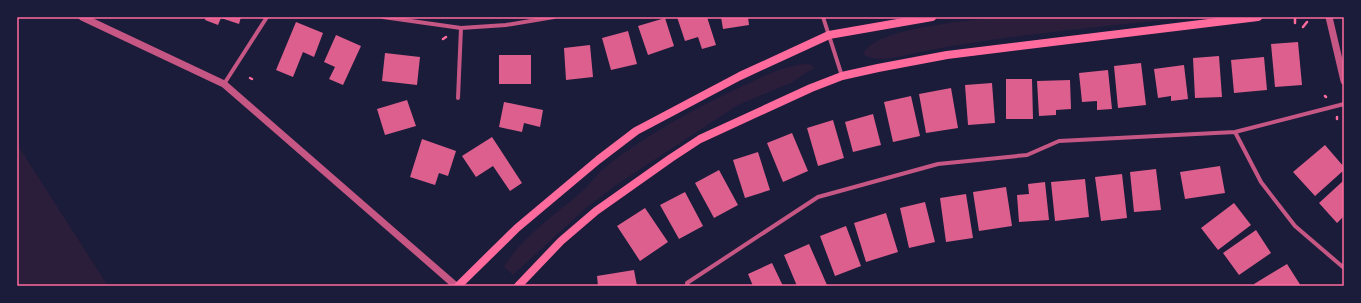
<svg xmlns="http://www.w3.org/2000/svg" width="1361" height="303" font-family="'Roboto Serif',serif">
<rect width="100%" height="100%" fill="#1b1b3a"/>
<path fill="#2a1e3b" d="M998,17H1192C1103,27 1013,34 925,51C910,54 876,65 863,54C875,27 971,21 998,17Z
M807,64L812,65L814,68L791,83L738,105L616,185L586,208L513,275L504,267C521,237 554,216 580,193C590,185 597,173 608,165C650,132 698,107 747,84C766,75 785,65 807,64Z
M17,144L108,286H17Z"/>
<path fill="#dd5f8e" d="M206,17H241L239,24L221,18L218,25L205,20Z
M677,17H707L716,45L702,49L698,37L685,41Z
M721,17H748L749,25L723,29Z
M665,18L674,46L648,55L638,26Z
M296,22L323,33L314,57L303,52L293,77L276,70Z
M628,31L637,64L611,70L602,38Z
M336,35L361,46L343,85L329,79L335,67L324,62Z
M1298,42L1302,85L1275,87L1271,44Z
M590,45L593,77L566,80L564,48Z
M385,53L420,57L417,85L382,81Z
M499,55H531V84H499Z
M1219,56L1222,97L1195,98L1193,58Z
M1264,57L1267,90L1234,93L1231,60Z
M1141,63L1146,105L1118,108L1114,66Z
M1184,65L1188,99L1171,101V96L1158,98L1154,69Z
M1108,70L1112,109L1097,110V101L1082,102L1079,73Z
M1006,79H1032L1033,119H1006Z
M1070,80L1071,109L1056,110V115L1039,116L1037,81Z
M992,83L995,123L968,125L965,85Z
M951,88L958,128L926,133L919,94Z
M911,96L920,136L893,142L884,102Z
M407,100L416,126L385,135L377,109Z
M504,102L543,110L540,127L524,123L522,132L499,127Z
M873,114L881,145L853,152L845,122Z
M833,120L844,158L818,166L807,128Z
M792,133L808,171L783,182L767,143Z
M492,137L522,183L510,191L493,166L476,177L462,156Z
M422,139L456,151L448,176L439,173L435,185L410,177Z
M1325,145L1344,167V170L1315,196L1293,172Z
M758,152L770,190L745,198L733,160Z
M1220,166L1225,193L1185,199L1180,172Z
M1156,169L1161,210L1134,212L1130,172Z
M719,170L738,205L714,218L695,183Z
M1122,174L1127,218L1101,221L1095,177Z
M1085,179L1089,217L1055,221L1051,182Z
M1343,181L1344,216L1337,223L1319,203Z
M1045,182L1049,220L1019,222L1017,195L1029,194L1028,184Z
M1006,187L1012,226L979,231L973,192Z
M685,192L703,226L679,239L660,205Z
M966,194L973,238L946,242L940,198Z
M925,202L935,242L909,248L900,208Z
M1234,203L1251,225L1218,250L1201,228Z
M645,208L668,242L640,261L617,226Z
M886,213L898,252L866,262L854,223Z
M846,226L861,266L835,276L820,236Z
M1256,230L1271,253L1239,275L1223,253Z
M809,244L827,285L824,286H797L784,255Z
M772,263L783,286H753L748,274Z
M1287,264L1301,286H1255L1254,284Z
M634,270L637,286H598L597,276Z"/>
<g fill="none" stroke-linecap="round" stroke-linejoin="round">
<path stroke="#ff6b9d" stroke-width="2.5" d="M1295,23V18
M1303,27L1307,22
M443,39L446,37
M250,78L252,79
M1325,96L1326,97
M1337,119V117"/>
<path stroke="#c65784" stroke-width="4" d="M383,17L461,28L506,25L554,17
M823,17L842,76
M224,84L267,17
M458,98L461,28
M1235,132L1261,182L1295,226L1344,268
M688,286L687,283L818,197L938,164L1027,155L1059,141L1235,132L1344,104"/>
<path stroke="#c65784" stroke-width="7" d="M82,17L224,84L456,286
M1329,17L1344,81"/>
<path stroke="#ff6b9d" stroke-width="8" d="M458,286L517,228L598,160L636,131L740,76L829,35L932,17
M518,286L561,241L596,211L671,158L700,139L811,88L842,76L878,68L947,55L1258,17"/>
</g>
<rect width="1361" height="303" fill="none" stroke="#1b1b3a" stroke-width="36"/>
<rect x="18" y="18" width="1325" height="267" fill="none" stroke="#ff6b9d" stroke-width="1.5"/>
</svg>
